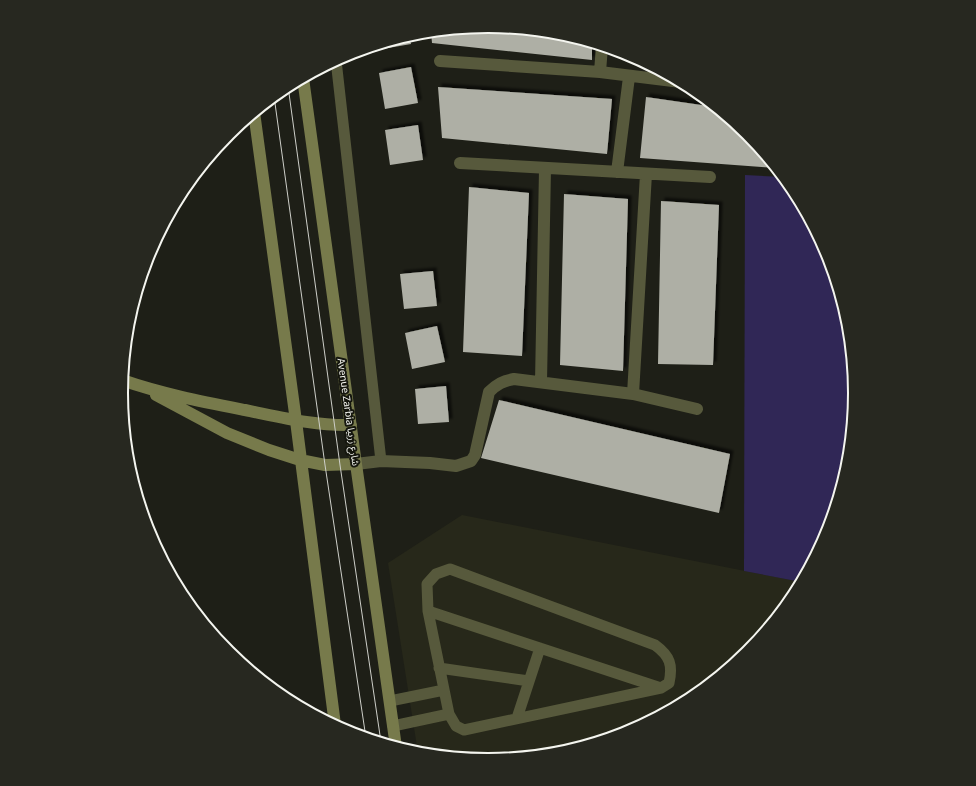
<svg xmlns="http://www.w3.org/2000/svg" width="976" height="786" font-family="'Noto Sans','Noto Sans Arabic',sans-serif">
<defs>
<filter id="shadow"><feDropShadow dx="3.5" dy="-3.5" stdDeviation="1" flood-color="#0009"/></filter>
</defs>
<rect width="100%" height="100%" fill="#1e1f17"/>
<path fill="#27281a" d="M462,515L801,582L793,597L747,653L692,698L628,732L559,753L488,760L418,753L388,563Z"/>
<path fill="#302756" d="M745,175L783,177L793,189L827,253L848,322L855,393L848,465L827,534L801,582L744,571Z"/>
<path fill="#aeafa5" filter="url(#shadow)" d="M488,26L560,33L592,43V60L432,43L431,32Z
M409,35L411,44L377,50V45Z
M411,67L418,103L385,109L379,73Z
M438,87L612,99L607,154L442,138Z
M646,97L715,107L748,134L776,168L640,158Z
M418,125L423,160L390,165L385,130Z
M469,187L529,193L522,356L463,352Z
M564,194L628,199L623,371L560,365Z
M661,201L719,205L713,365L658,364Z
M433,271L437,306L404,309L400,274Z
M437,326L445,362L412,369L405,333Z
M446,386L449,422L418,424L415,389Z
M499,400L730,454L719,513L481,458Z"/>
<g fill="none" stroke-linecap="round" stroke-linejoin="round">
<path stroke="#57593c" stroke-width="11" d="M336,60L381,461
M450,569L655,645C670,656 673,665 669,683L661,688L464,730L456,726L449,714L428,611L427,584L436,574Z
M428,611L661,688
M439,668L529,681
M390,701L444,690
M517,718L540,648
M393,726L449,714"/>
<path stroke="#57593c" stroke-width="12" d="M440,61L600,72L602,46
M600,72L681,82
M460,163L710,177
M617,172L629,77
M541,382L545,169
M633,394L646,174
M356,464L381,461L430,463L456,466L471,461L475,455L489,392C497,384 503,381 514,379L633,394L697,409"/>
<path stroke="#777a4b" stroke-width="12" d="M303,78L356,464L396,747
M254,112L296,421L335,725
M122,380C162,394 204,402 245,410C280,417 315,426 351,425
M156,395L227,433L269,450L300,460L325,465L356,464"/>
<path stroke="#cecfc9" stroke-width="1" d="M288,86L340,465L381,742
M274,96L325,465L366,738"/>
</g>
<g text-anchor="middle" dominant-baseline="central" stroke-width="4" stroke-linejoin="round" paint-order="stroke">
<g font-size="10" fill="#f4f5ef" stroke="#15160e">
<text transform="translate(349 412) rotate(82)">Avenue Zarbia شارع زربيا</text>
</g>
</g>
<path d="M0 0H976V786H0ZM128 393a360 360 0 1 1 720 0a360 360 0 1 1-720 0Z" fill="#272820" fill-rule="evenodd"/>
<path fill="none" stroke="#f4f5ef" stroke-width="2" d="M128 393a360 360 0 1 1 720 0a360 360 0 1 1-720 0Z"/>
</svg>
